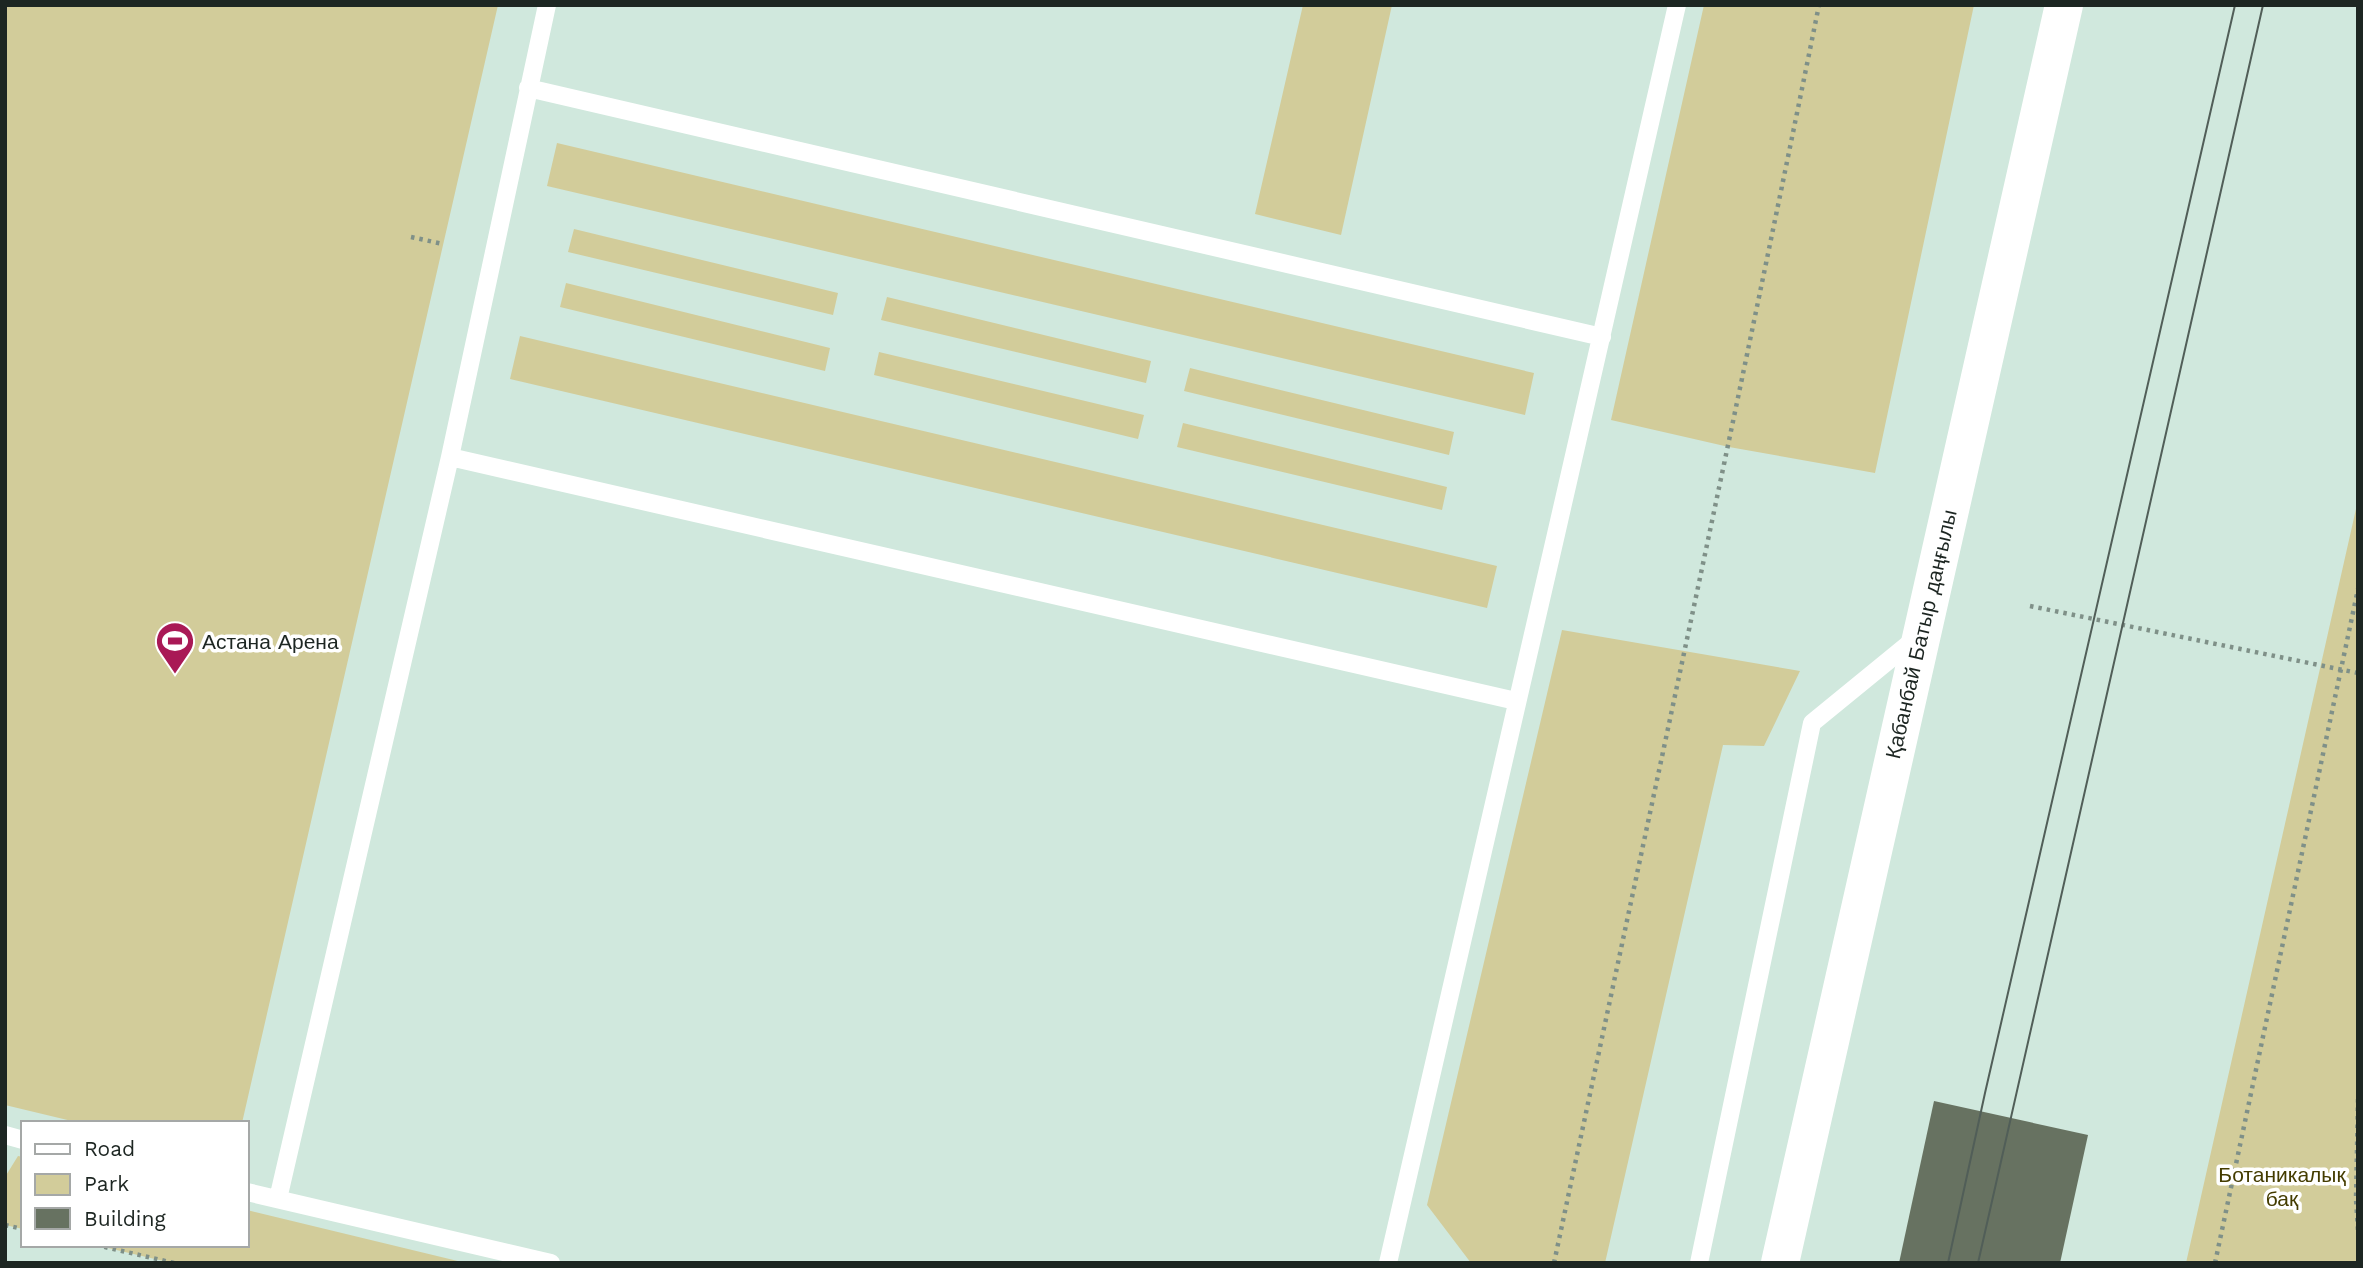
<svg xmlns="http://www.w3.org/2000/svg" width="2363" height="1268" font-family="'Work Sans',sans-serif">
<rect width="100%" height="100%" fill="#d0e8dd"/>
<path fill="#d2cc9a" d="M5,5H498L242,1123H80L5,1105Z
M1303,5H1392L1341,235L1255,214Z
M1704,5H1974L1875,473L1729,447L1611,420Z
M557,143L1534,373L1525,415L547,186Z
M574,229L838,293L833,315L568,252Z
M566,283L830,348L825,371L560,307Z
M887,297L1151,361L1146,383L881,320Z
M520,336L1497,566L1487,608L510,379Z
M879,352L1144,415L1138,439L874,375Z
M1190,368L1454,432L1449,455L1184,391Z
M1183,423L1447,487L1442,510L1177,447Z
M2358,500V1263H2186Z
M1562,630L1800,671L1764,746L1723,745L1605,1263H1471L1427,1205Z
M18,1156L23,1157V1229L5,1225V1177Z
M247,1210L466,1263H172L95,1245H247Z"/>
<path fill="#677261" d="M1934,1101L2088,1135L2060,1263H1899Z"/>
<g fill="none" stroke-linecap="round" stroke-linejoin="round">
<path stroke="#7f9088" stroke-width="4.5" stroke-dasharray="3.5 5" stroke-linecap="butt" d="M411,237L443,244
M2030,606L2358,673
M2358,1099L2356,1199L2358,1231
M5,1225L23,1229
M96,1245L174,1263
M1554,1263C1643,844 1734,425 1819,5
M2215,1263L2358,589"/>
<path stroke="#fff" stroke-width="18" d="M528,88L1602,337
M450,457L1516,701
M5,1135L23,1140
M247,1192L551,1263
M278,1199L450,457L547,5
M1388,1263C1483,843 1583,425 1677,5
M1699,1263L1812,723L1916,638"/>
<path stroke="#fff" stroke-width="38" d="M1780,1263L2064,5"/>
<path stroke="#515e58" stroke-width="2" d="M1948,1263L1985,1093L2235,5
M1978,1263L2263,5"/>
</g>
<defs>
<g id="stadium-pin" transform="scale(2.0125)"><path d="M0 17L-7.5 6A9.5 9.5 0 1 1 7.5 6Z" fill="#a91956" stroke="#fff"/><path d="M0-5a6.5 5 0 1 0 0 10a6.5 5 0 1 0 0-10ZM-3.5-1.8h7v3.6h-7Z" fill="#fff"/></g>
</defs>
<g fill-rule="evenodd">
<use href="#stadium-pin" x="175" y="641"/>
</g>
<g text-anchor="middle" dominant-baseline="central" stroke-width="7" stroke-linejoin="round" paint-order="stroke">
<g font-size="21" fill="#1d2622" stroke="#fff">
<text transform="translate(1921 634) rotate(-77)">Қабанбай Батыр даңғылы</text>
</g>
<g font-size="21" fill="#1d2622" stroke="#fff" text-anchor="start">
<text x="202" y="641">Астана Арена</text>
</g>
<g font-size="21" fill="#443c00" stroke="#fff">
<text x="2282" y="1174">Ботаникалық<tspan x="2282" dy="24">бақ</tspan></text>
</g>
</g>
<rect width="2363" height="1268" fill="none" stroke="#1d2622" stroke-width="14"/>
<rect x="21" y="1121" width="228" height="126" fill="#ffffff" stroke="#a5a8a7" stroke-width="2"/>
<rect x="35" y="1144" width="35" height="10" fill="#ffffff" stroke="#a5a8a7" stroke-width="2"/>
<text x="84" y="1156" font-size="21" fill="#1d2622">Road</text>
<rect x="35" y="1174" width="35" height="21" fill="#d2cc9a" stroke="#a5a8a7" stroke-width="2"/>
<text x="84" y="1191" font-size="21" fill="#1d2622">Park</text>
<rect x="35" y="1208" width="35" height="21" fill="#677261" stroke="#a5a8a7" stroke-width="2"/>
<text x="84" y="1226" font-size="21" fill="#1d2622">Building</text>
</svg>
